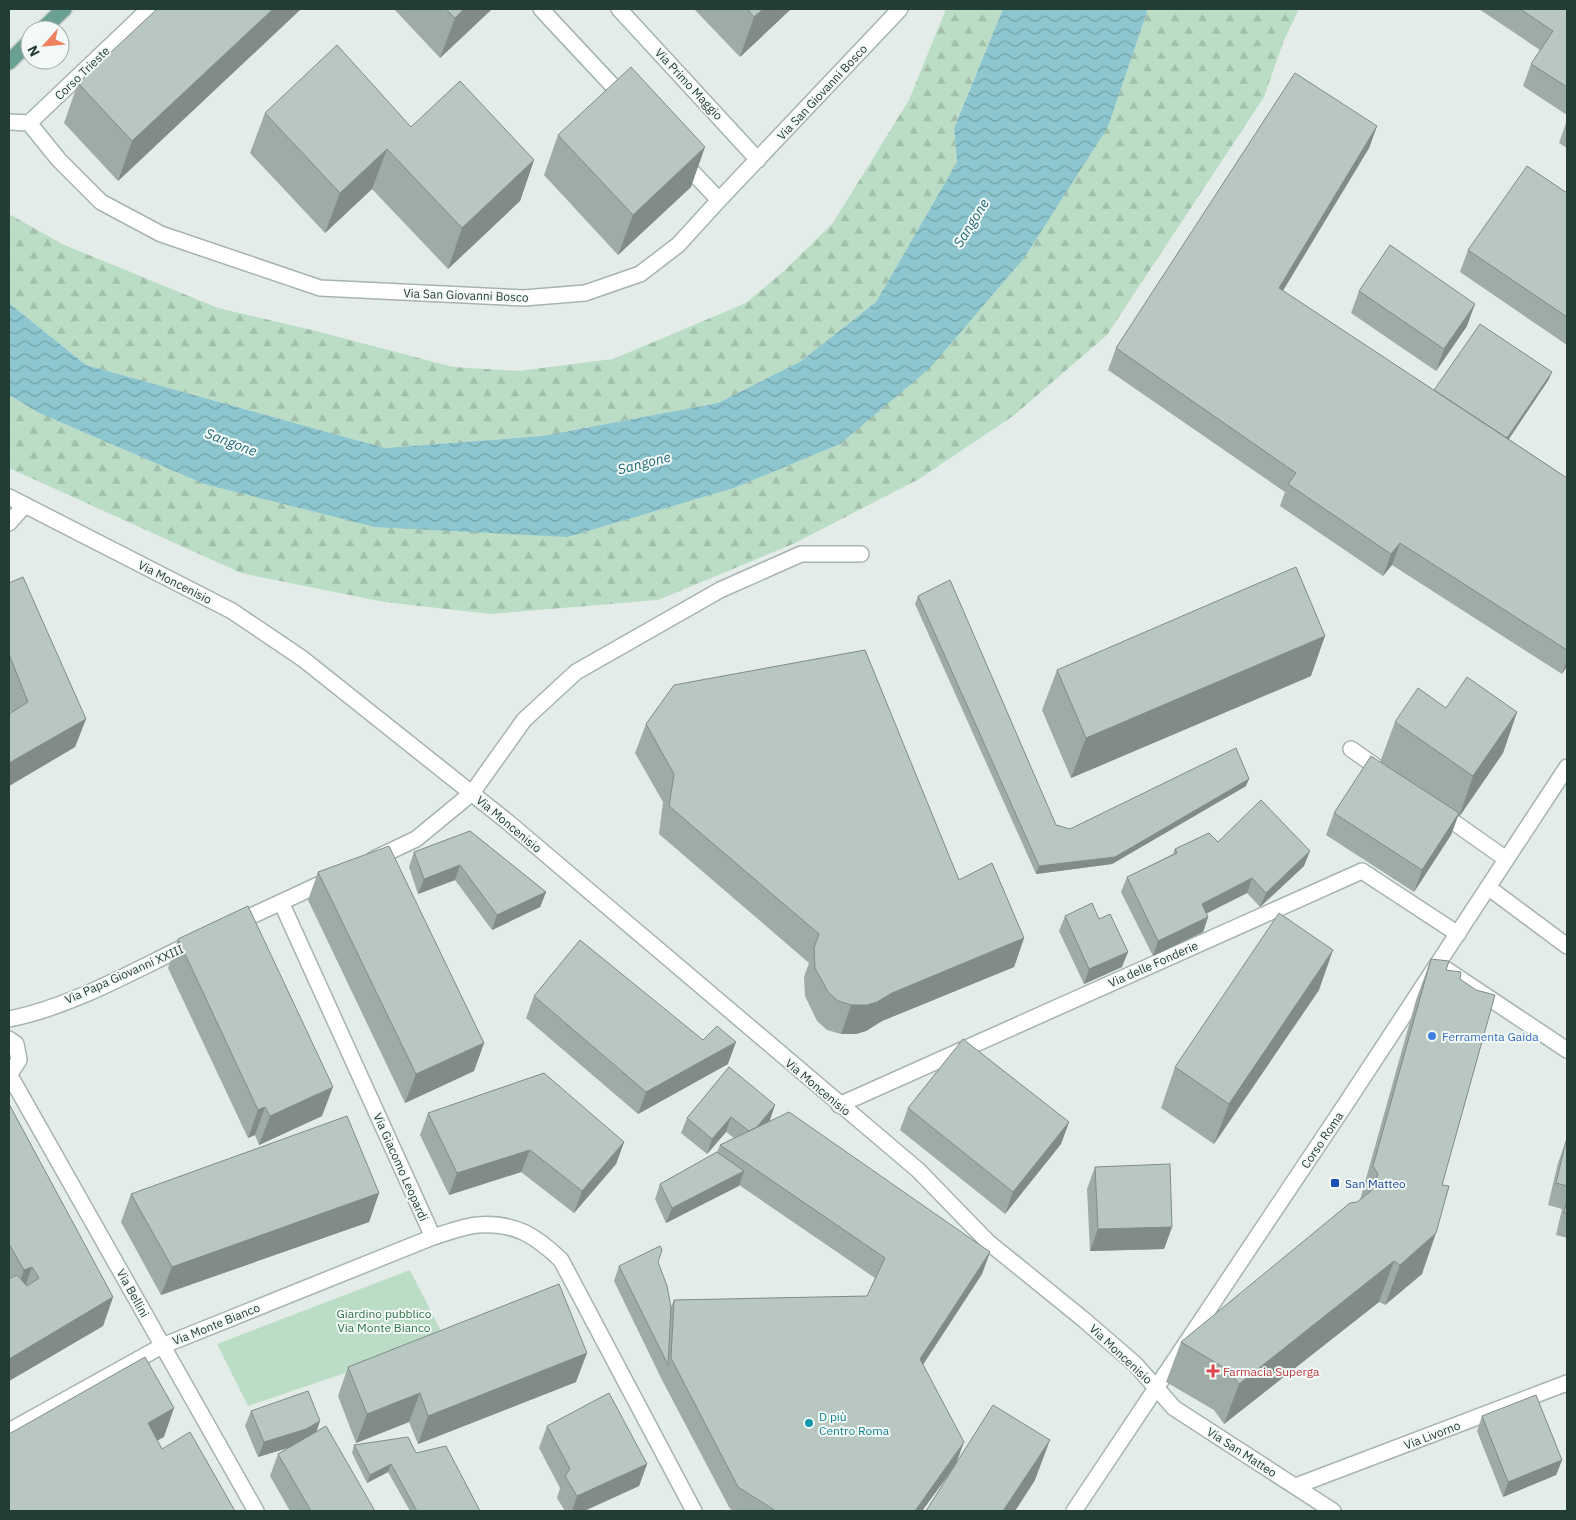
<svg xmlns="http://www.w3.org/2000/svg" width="1576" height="1520" font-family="'IBM Plex Sans',sans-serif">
<defs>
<pattern id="forest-firs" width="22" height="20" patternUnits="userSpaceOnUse" patternTransform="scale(1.25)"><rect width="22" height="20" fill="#bcddc5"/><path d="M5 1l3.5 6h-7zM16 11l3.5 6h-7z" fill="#a1bfaa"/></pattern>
<pattern id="water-waves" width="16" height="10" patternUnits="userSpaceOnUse" patternTransform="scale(1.25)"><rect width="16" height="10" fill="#8dc6cf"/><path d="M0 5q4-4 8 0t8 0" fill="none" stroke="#73a2a9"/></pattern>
</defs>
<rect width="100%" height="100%" fill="#e3ece8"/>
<path fill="url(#forest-firs)" d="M946,9H1003L954,127L957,162L876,302L801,361L718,403L542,436L385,448L86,365L9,303V214L62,244L218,308L316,331L453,367L518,371L613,359L746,303L784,271L833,223L909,100Z
M1148,9H1299L1284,40L1264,97L1107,335L1013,416L919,479L793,544L658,600L491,614L384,602L241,573L9,468V395L39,413L204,484L568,537L734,488L840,444L1108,127Z"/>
<path fill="#bcddc5" d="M410,1270L445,1339L248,1406L217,1344Z"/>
<path fill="url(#water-waves)" d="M1003,9H1148L1108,127L1024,258L930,368L840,444L734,488L568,537L375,527L204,484L39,413L9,395V303L86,365L385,448L542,436L718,403L801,361L876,302L957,162L954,128Z"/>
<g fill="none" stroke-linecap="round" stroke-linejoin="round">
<g stroke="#a6b4af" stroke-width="18">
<path id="service" d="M9,523L25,505
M1351,749L1385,773
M1438,811L1506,859
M1489,888L1567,946
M1296,1486L1567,1383"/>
</g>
<g stroke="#a6b4af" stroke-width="18">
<path id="minor" d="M541,9L625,99
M619,9L758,160
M9,122L29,123L149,9
M29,123L59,160L101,202L161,234L320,288L524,298L585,293L640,274L678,245L719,200L900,9
M681,160L719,200
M9,497L232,611L303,659L509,823L918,1170L988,1242L1083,1319L1135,1364L1174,1408L1333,1511
M374,859L416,839L472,793L524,720L576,672L720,590L801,554H861
M281,902L433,1237
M234,924L331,879
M1444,968L1567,1050
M9,1019C71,1007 133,971 190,944
M9,1039L16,1044L19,1060L10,1074
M9,1074L256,1511
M839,1105L1362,871L1458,934
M9,1431L162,1346L433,1237C447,1233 463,1226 478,1225C515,1222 536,1236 561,1260L694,1511"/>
</g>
<g stroke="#a6b4af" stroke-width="18">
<path id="tertiary" d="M1074,1511L1345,1105L1567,767"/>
</g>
<g stroke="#c1c9c7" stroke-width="18">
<path id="primary" d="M42,30L64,9
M9,62L30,41"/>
</g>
<use href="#service" stroke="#fff" stroke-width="15"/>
<use href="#minor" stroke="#fff" stroke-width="15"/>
<use href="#tertiary" stroke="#fff" stroke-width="15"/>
<use href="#primary" stroke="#69a091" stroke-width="15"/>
</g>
<path fill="#9eaba6" d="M301,9L118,181L64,123L78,83Z
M394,9H492L440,58Z
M694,9H791L740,57Z
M1479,9H1567V115L1523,86L1531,64L1540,50Z
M265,113L411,127L534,160L520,201L448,269L372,189L325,233L250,153Z
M1567,120V148L1559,143Z
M1377,126L1369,148L1283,291L1434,390L1549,379L1509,439L1567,478V666L1562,674L1392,565L1383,576L1280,506L1285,492L1108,370L1116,348Z
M558,135L691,187L618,255L544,175Z
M1567,193V345L1460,272L1468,250Z
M1359,291L1467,326L1436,371L1351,313Z
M9,583L86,719L75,747L9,786V714L11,713L9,709Z
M918,596L1056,825L1070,829L1246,786L1112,864L1036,874L915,604Z
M1057,670L1311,676L1071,778L1042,710Z
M1446,708L1517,712L1503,753L1459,817L1458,816L1451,835L1414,892L1326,835L1334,813L1380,762L1395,722Z
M646,724L959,880L1024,938L1014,967L882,1021L866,1031L856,1034H841L827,1030L817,1021L805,996L804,977L809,963L659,834L663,802L635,753Z
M470,831L546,892L540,907L492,930L455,880L418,894L409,867L414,852Z
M1218,842L1304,866L1260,907L1247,893L1206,913L1208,917L1203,932L1153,956L1121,892L1127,877L1173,854L1175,849Z
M318,872L484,1043L474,1071L405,1103L308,900Z
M1065,916L1122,967L1084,984L1059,931Z
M178,939L322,1116L259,1145L255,1135L248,1138L168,968Z
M1431,959L1446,970L1442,1185L1422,1274L1385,1305L1379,1302L1224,1424L1214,1410L1166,1382L1181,1342L1360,1200L1416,1000Z
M1319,990L1214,1144L1161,1108L1175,1067Z
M534,996L728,1064L638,1114L526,1018Z
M729,1067L770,1120L768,1122L990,1252L982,1274L923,1365L956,1463L1035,1480L1015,1511H926L953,1469L922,1511H734L730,1509L662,1380L614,1281L619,1266L658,1262L671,1307L674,1300L867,1296L875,1278L739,1185L666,1223L655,1199L660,1184L717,1152L720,1145L734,1138L726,1132L707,1154L681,1133L687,1118Z
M9,1104L113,1297L103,1326L9,1381Z
M908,1108L1069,1122L1061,1144L1005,1214L900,1130Z
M428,1113L624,1142L616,1164L574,1213L521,1172L449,1195L420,1135Z
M1566,1141H1567V1238L1556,1235L1562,1209L1548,1205L1558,1163Z
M1095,1167L1172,1227L1164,1249L1090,1251L1087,1189Z
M379,1193L369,1222L161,1295L121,1222L131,1194Z
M348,1367L576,1382L418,1444L409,1422L356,1443L338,1396Z
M251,1411L316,1431L375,1511H290L270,1476L278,1454L288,1448L258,1457L245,1426Z
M1482,1416L1562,1460L1556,1475L1503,1497L1477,1431Z
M547,1426L647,1464L639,1486L584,1511H565L557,1498L560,1488L539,1448Z
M354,1445L416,1453L480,1511H410L388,1472L367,1483L352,1453Z"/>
<path fill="#818b87" d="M273,9H301L118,181L132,141Z
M464,9H492L440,58L455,18Z
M763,9H791L740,57L754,17Z
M1377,126L1369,148L1271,310L1279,288Z
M705,147L691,187L618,255L633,215Z
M387,149L372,189L325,233L340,193Z
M534,160L520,201L448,269L462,228Z
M1475,304L1467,326L1436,371L1444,349Z
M1552,372L1549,379L1496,458L1499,451Z
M1400,543L1392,565L1383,576L1391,554Z
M1325,636L1311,676L1071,778L1086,738Z
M1567,660V666L1562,674Z
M1517,712L1503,753L1459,817L1473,776Z
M86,719L75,747L9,786V763Z
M1249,779L1246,786L1112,864L1036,874L1039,866Z
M1459,813L1451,835L1414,892L1422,870Z
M1310,851L1304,866L1260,907L1266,893Z
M460,865L455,880L418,894L424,879Z
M1252,878L1247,893L1196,919L1202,904Z
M546,892L540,907L492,930L497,915Z
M1208,917L1203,932L1153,956L1158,941Z
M1024,938L1014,967L882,1021L866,1031L856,1034H841L851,1005L892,993Z
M1333,950L1319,990L1214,1144L1229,1104Z
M1128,952L1122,967L1084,984L1089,969Z
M736,1042L728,1064L638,1114L646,1092Z
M484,1043L474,1071L405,1103L416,1074Z
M333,1087L322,1116L259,1145L270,1116Z
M775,1105L770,1120L746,1148L752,1133Z
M265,1107L255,1135L248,1138L258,1110Z
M731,1117L726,1132L707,1154L712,1139Z
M1069,1122L1061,1144L1005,1214L1013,1192Z
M624,1142L616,1164L574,1213L582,1191Z
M530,1150L521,1172L449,1195L457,1173Z
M744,1171L739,1186L666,1223L672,1208Z
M379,1193L369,1222L161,1295L172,1267Z
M1172,1227L1164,1249L1090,1251L1098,1229Z
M1436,1233L1422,1274L1385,1305L1400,1265Z
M990,1252L982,1274L912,1381L920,1359Z
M1394,1261L1379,1302L1224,1424L1239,1384Z
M32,1267L22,1296L14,1299L24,1270Z
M113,1297L103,1326L9,1381V1359Z
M587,1353L576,1382L418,1444L428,1416Z
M420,1393L409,1422L356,1443L367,1414Z
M174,1408L164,1437L137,1452L148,1423Z
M320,1421L315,1436L301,1444L258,1457L264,1442Z
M1050,1440L1035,1480L1015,1511H1003Z
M964,1442L956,1464L922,1511H915Z
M1562,1460L1556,1475L1503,1497L1508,1482Z
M391,1464L388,1472L367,1483L370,1475Z
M647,1464L639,1486L584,1511H572L577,1496Z"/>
<path fill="#b8c7c1" stroke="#818b87" d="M157,9H273L132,141L78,83Z
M446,9H464L455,18Z
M747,9H763L754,17Z
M1520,9H1567V87L1531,64L1553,31Z
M337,45L411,127L460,81L534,160L462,228L387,149L340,193L265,113Z
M631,67L705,147L633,215L558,135Z
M1295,73L1377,126L1279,288L1567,478V650L1400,543L1391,554L1288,484L1296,473L1116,348Z
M1527,166L1567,193V317L1468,250Z
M1390,245L1475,304L1444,349L1359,291Z
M1480,324L1552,372L1507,438L1434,390Z
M1296,567L1325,636L1086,738L1057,670Z
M23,577L86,719L9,763V714L28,702L9,654V583Z
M950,580L1056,825L1070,829L1236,748L1249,779L1115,857L1039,866L918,596Z
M865,650L959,880L992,863L1024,938L892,993L877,1002L867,1005H851L838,1001L828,992L815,968L814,948L819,934L669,806L674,774L646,724L674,685Z
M1467,677L1517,712L1473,776L1395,722L1418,688L1446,708Z
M1371,756L1459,813L1422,870L1334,813Z
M1261,800L1310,851L1266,893L1252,878L1202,904L1208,917L1158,941L1127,877L1177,853L1175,849L1209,833L1218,842Z
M470,831L546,892L497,915L460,865L424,879L414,852Z
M389,846L484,1043L416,1074L318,872Z
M1092,903L1099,919L1110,914L1128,952L1089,969L1065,916Z
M248,906L333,1087L270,1116L265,1107L258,1110L178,939Z
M1279,913L1333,950L1229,1104L1175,1067Z
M580,940L703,1040L717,1026L736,1042L646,1092L534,996Z
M1431,959L1449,961L1446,970L1461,972L1460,979L1476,990L1495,995L1442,1185L1449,1186L1436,1233L1400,1265L1394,1261L1239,1384L1228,1370L1181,1342L1350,1203L1357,1202L1371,1191L1378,1174L1373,1166Z
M963,1039L1069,1122L1013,1192L908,1108Z
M729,1067L775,1105L757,1127L749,1131L731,1117L712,1139L687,1118Z
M544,1073L624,1142L582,1191L530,1150L457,1173L428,1113Z
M9,1104L113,1297L9,1359V1279L17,1275L27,1286L39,1278L32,1267L24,1270L9,1244Z
M789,1112L990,1252L920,1359L964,1442L915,1511H776L738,1487L671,1358L674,1300L867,1296L885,1258L720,1145Z
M347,1116L379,1193L172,1267L131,1194Z
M1566,1141H1567V1186L1556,1183Z
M717,1152L744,1171L672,1208L660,1184Z
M1170,1164L1172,1227L1098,1229L1095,1167Z
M1567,1199V1213H1564Z
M660,1246L662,1250L658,1262L667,1286L671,1307L668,1365L619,1266Z
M559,1284L587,1353L428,1416L420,1393L367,1414L348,1367Z
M145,1357L174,1408L148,1423L162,1449L190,1432L235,1511H9V1434Z
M308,1391L320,1421L306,1429L264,1442L251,1411Z
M609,1393L647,1464L577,1496L565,1476L570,1469L547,1426Z
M1536,1395L1562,1460L1508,1482L1482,1416Z
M993,1405L1050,1440L1003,1511H926Z
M326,1426L375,1511H311L278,1454Z
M408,1437L416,1453L446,1446L480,1511H417L391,1464L370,1475L354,1445Z"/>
<circle fill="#3f7fe0" stroke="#f3f9f6" stroke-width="2" cx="1432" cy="1036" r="5"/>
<rect fill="#1a4fb4" stroke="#f3f9f6" stroke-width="2" x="1330" y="1178" width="10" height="10" rx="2.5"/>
<path fill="#e0444e" stroke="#f3f9f6" stroke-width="2" d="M1210.5 1363.5h5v5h5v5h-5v5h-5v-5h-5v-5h5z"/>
<circle fill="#0f9aa8" stroke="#f3f9f6" stroke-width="2" cx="809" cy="1423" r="5"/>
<g text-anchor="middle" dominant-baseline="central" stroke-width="4" stroke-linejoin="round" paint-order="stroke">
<g font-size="12" fill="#233d36" stroke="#f3f9f6">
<text transform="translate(82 73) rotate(-44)">Corso Trieste</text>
<text transform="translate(689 84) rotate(47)">Via Primo Maggio</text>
<text transform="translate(822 92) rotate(-47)">Via San Giovanni Bosco</text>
<text transform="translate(466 295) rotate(2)">Via San Giovanni Bosco</text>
<text transform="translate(175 582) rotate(27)">Via Moncenisio</text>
<text transform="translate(509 824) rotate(40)">Via Moncenisio</text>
<text transform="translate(1153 964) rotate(-24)">Via delle Fonderie</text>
<text transform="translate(124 974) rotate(-24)">Via Papa Giovanni XXIII</text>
<text transform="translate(818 1087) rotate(40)">Via Moncenisio</text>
<text transform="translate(1322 1140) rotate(-56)">Corso Roma</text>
<text transform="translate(401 1167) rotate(66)">Via Giacomo Leopardi</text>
<text transform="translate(133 1293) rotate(61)">Via Bellini</text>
<text transform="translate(216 1324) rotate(-22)">Via Monte Bianco</text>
<text transform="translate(1121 1354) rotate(43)">Via Moncenisio</text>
<text transform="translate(1432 1435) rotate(-21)">Via Livorno</text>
<text transform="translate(1242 1452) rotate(33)">Via San Matteo</text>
</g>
<g font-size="12" fill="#366cbe" stroke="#f3f9f6" text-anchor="start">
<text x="1442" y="1036">Ferramenta Gaida</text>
</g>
<g font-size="12" fill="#164399" stroke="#f3f9f6" text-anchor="start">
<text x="1345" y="1183">San Matteo</text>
</g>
<g font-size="12" fill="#2e7348" stroke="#f3f9f6">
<text x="384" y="1313">Giardino pubblico<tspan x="384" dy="14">Via Monte Bianco</tspan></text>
</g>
<g font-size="12" fill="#be3a42" stroke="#f3f9f6" text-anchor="start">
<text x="1223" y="1371">Farmacia Superga</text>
</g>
<g font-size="12" fill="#0d838f" stroke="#f3f9f6" text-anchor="start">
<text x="819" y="1416">D più<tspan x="819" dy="14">Centro Roma</tspan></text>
</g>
<g font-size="14" font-style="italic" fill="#1f6977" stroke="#f3f9f6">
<text transform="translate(971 223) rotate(-58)">Sangone</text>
<text transform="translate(231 442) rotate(21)">Sangone</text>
<text transform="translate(644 463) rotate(-14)">Sangone</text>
</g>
</g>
<rect width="1576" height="1520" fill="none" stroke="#233d36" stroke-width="20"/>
<g transform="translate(45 45) rotate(243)"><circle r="24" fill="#f3f9f6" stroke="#a0aea9"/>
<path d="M0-4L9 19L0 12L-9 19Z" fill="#ed8160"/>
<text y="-8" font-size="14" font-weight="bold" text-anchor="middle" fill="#233d36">N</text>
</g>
</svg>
